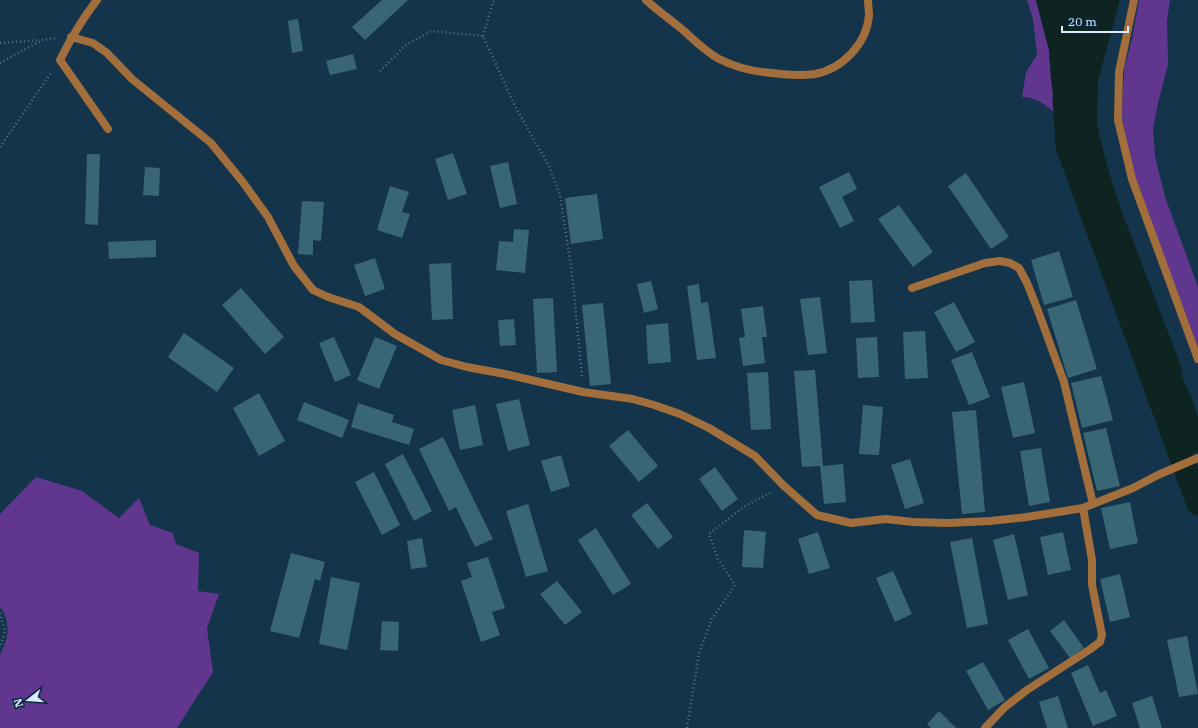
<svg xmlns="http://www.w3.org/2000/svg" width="1198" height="728" font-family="'IBM Plex Serif',serif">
<rect width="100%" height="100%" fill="#14344b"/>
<path fill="#60368e" d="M1027,0H1036L1049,50L1051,79L1056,114C1045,105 1037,97 1022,97L1026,72L1037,55L1033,19Z
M1139,0H1170L1167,21L1168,64L1158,103L1153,129L1155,156L1165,197L1198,287V347L1134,176L1122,117L1124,69L1132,39Z
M36,477L82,491L119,518L139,498L150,525L173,533L176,544L199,553L198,591L219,594L207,628L213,672L177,728H0V654C9,639 11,621 0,607V514Z"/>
<path fill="#0d2420" d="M1036,0H1120L1098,81L1097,121L1099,134L1109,172L1122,212L1181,366L1183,380L1191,396L1198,417V452L1183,457L1164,404L1126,288L1099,222L1087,187L1074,156L1064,118L1056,114L1051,79L1049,50Z
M1198,465V509L1188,480L1183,478L1180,472Z"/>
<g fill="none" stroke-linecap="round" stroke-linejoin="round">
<path stroke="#0d2420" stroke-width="23" d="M1064,97L1067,146L1198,504"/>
</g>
<path fill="#396675" d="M382,0H408L365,40L352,27Z
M298,19L303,51L292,53L288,21Z
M353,54L357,69L330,75L326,61Z
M453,153L467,194L448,200L435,159Z
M87,154H100L98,225L85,224Z
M508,162L517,204L500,208L490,166Z
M145,167L160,168L159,196L143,195Z
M849,172L857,189L842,197L854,221L840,228L819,187Z
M966,173L1009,237L991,249L948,186Z
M390,186L409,192L402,212L410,214L402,238L377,230Z
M597,194L603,239L571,244L565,198Z
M302,201L324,202L321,241L313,240V255L298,254Z
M899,205L933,252L913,267L878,219Z
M514,229L529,230L525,273L496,270L499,241L513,242Z
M156,240V257L109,259L108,242Z
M1059,251L1073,297L1044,305L1031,260Z
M375,258L385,289L365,296L354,265Z
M451,263L453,319L432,320L429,264Z
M872,280L875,322L851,323L849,281Z
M651,281L658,309L644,313L637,284Z
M699,284L701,303L708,302L716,358L697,360L687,286Z
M241,288L284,337L265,354L222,305Z
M820,297L827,353L808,355L800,299Z
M553,298L557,372L537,373L533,299Z
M1076,300L1097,369L1068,378L1047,309Z
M954,302L975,342L956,352L934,312Z
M603,303L611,384L590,386L582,305Z
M763,306L767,337H762L765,363L743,366L739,338L745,337L741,309Z
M514,319L516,345L500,346L498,320Z
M668,323L671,362L648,364L646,325Z
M925,331L928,378L905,379L903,332Z
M184,333L234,368L217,392L168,357Z
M334,337L351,375L335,382L319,343Z
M375,337L397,346L379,389L357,380Z
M877,337L879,377L858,378L856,338Z
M972,352L990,397L969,405L951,360Z
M815,370L823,466L843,464L846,502L824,504L820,466L802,467L794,371Z
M768,372L771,429L751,430L747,373Z
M1101,376L1113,420L1082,428L1071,383Z
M1024,382L1035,433L1013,438L1001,387Z
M259,393L285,441L259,456L233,408Z
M519,399L530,445L508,451L496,404Z
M304,402L349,420L342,438L297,420Z
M358,403L394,415L392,422L414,429L409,445L351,427Z
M475,405L483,445L460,450L452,410Z
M863,405L883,407L879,455L859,454Z
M976,410L985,512L962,514L952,412Z
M1106,428L1120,486L1097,491L1083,433Z
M628,430L658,466L639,482L609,446Z
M443,437L493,539L475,547L456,507L449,511L419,449Z
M1041,448L1050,502L1029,506L1020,451Z
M403,454L432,511L414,521L385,464Z
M561,455L570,486L551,492L541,461Z
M910,459L924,503L905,509L891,465Z
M715,467L738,499L722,511L699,479Z
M374,472L400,525L382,535L355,482Z
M1130,502L1138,543L1110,549L1101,508Z
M647,503L673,537L658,549L631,515Z
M528,504L548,571L526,577L506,511Z
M596,528L631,584L613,595L578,540Z
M744,530L766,532L763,568L742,567Z
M818,532L830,568L809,574L798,539Z
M1063,532L1071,570L1048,575L1040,537Z
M1014,534L1028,595L1008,600L993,540Z
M422,538L427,567L411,569L407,541Z
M972,538L988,624L967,628L950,542Z
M291,553L325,562L320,581L315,579L299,638L270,631Z
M488,557L505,608L492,612L500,635L481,642L461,581L472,577L467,563Z
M893,571L912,614L895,622L876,578Z
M1120,574L1130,617L1110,622L1100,579Z
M331,577L360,583L347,650L319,644Z
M557,581L582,612L565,625L540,594Z
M1064,620L1084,648L1070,658L1050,631Z
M382,621L399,622L398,651L380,650Z
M1028,629L1049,668L1029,679L1008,640Z
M1187,636L1198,694L1179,697L1167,640Z
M983,662L1005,700L988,710L966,671Z
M1088,665L1100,693L1106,690L1117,716L1093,726L1071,673Z
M1058,696L1068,728H1047L1039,702Z
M1152,696L1162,728H1140L1132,703Z
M939,711L956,728H931L927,724Z"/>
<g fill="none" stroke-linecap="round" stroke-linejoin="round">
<path stroke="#587387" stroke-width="2.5" stroke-dasharray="1 3" stroke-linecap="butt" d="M483,36L493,2L497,0
M0,43L39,40
M0,63L42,40L55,38
M380,71L406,45L431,31L483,36L516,108L549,166L560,195L572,273L582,377
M0,147L51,73
M0,613L5,631L0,648
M687,728L699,653L712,619L735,585L718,559L709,534L745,506L770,493"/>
<path stroke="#a26e3c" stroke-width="8" d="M97,0C82,19 71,38 60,60L108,129
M646,0C658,11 671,20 684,31C695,41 706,52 719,59C735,67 755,72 772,73C786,75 801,76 815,74C842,69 867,44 869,15C869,10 868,5 868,0
M1134,0L1119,72L1118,120L1132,179L1198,359
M71,37L93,43L107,53L132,79L211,143L242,181L268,217L294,266L313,290L328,297L359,307L395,334L441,360L467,367L505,374L583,392L633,399L654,405L680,414L709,428L755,456L784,486L817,515L851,523L886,519L913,522L948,523L990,521L1027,517L1083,508L1133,488L1160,474L1198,458
M912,288L985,263L1000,261L1010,263L1019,268L1027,283L1037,308L1064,382L1093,504
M985,728L1005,707L1027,690L1089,650L1100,642L1102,635L1092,585V560L1083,508"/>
</g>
<g transform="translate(28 700) rotate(253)" stroke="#092a40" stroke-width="3" paint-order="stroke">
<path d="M0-3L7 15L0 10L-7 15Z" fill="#daecfb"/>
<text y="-6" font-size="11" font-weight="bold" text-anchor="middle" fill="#daecfb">N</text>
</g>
<path d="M1062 26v6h66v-6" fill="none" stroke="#daecfb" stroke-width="2"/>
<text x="1068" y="26" font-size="12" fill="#daecfb" stroke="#092a40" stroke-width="3" paint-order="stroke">20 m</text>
</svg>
